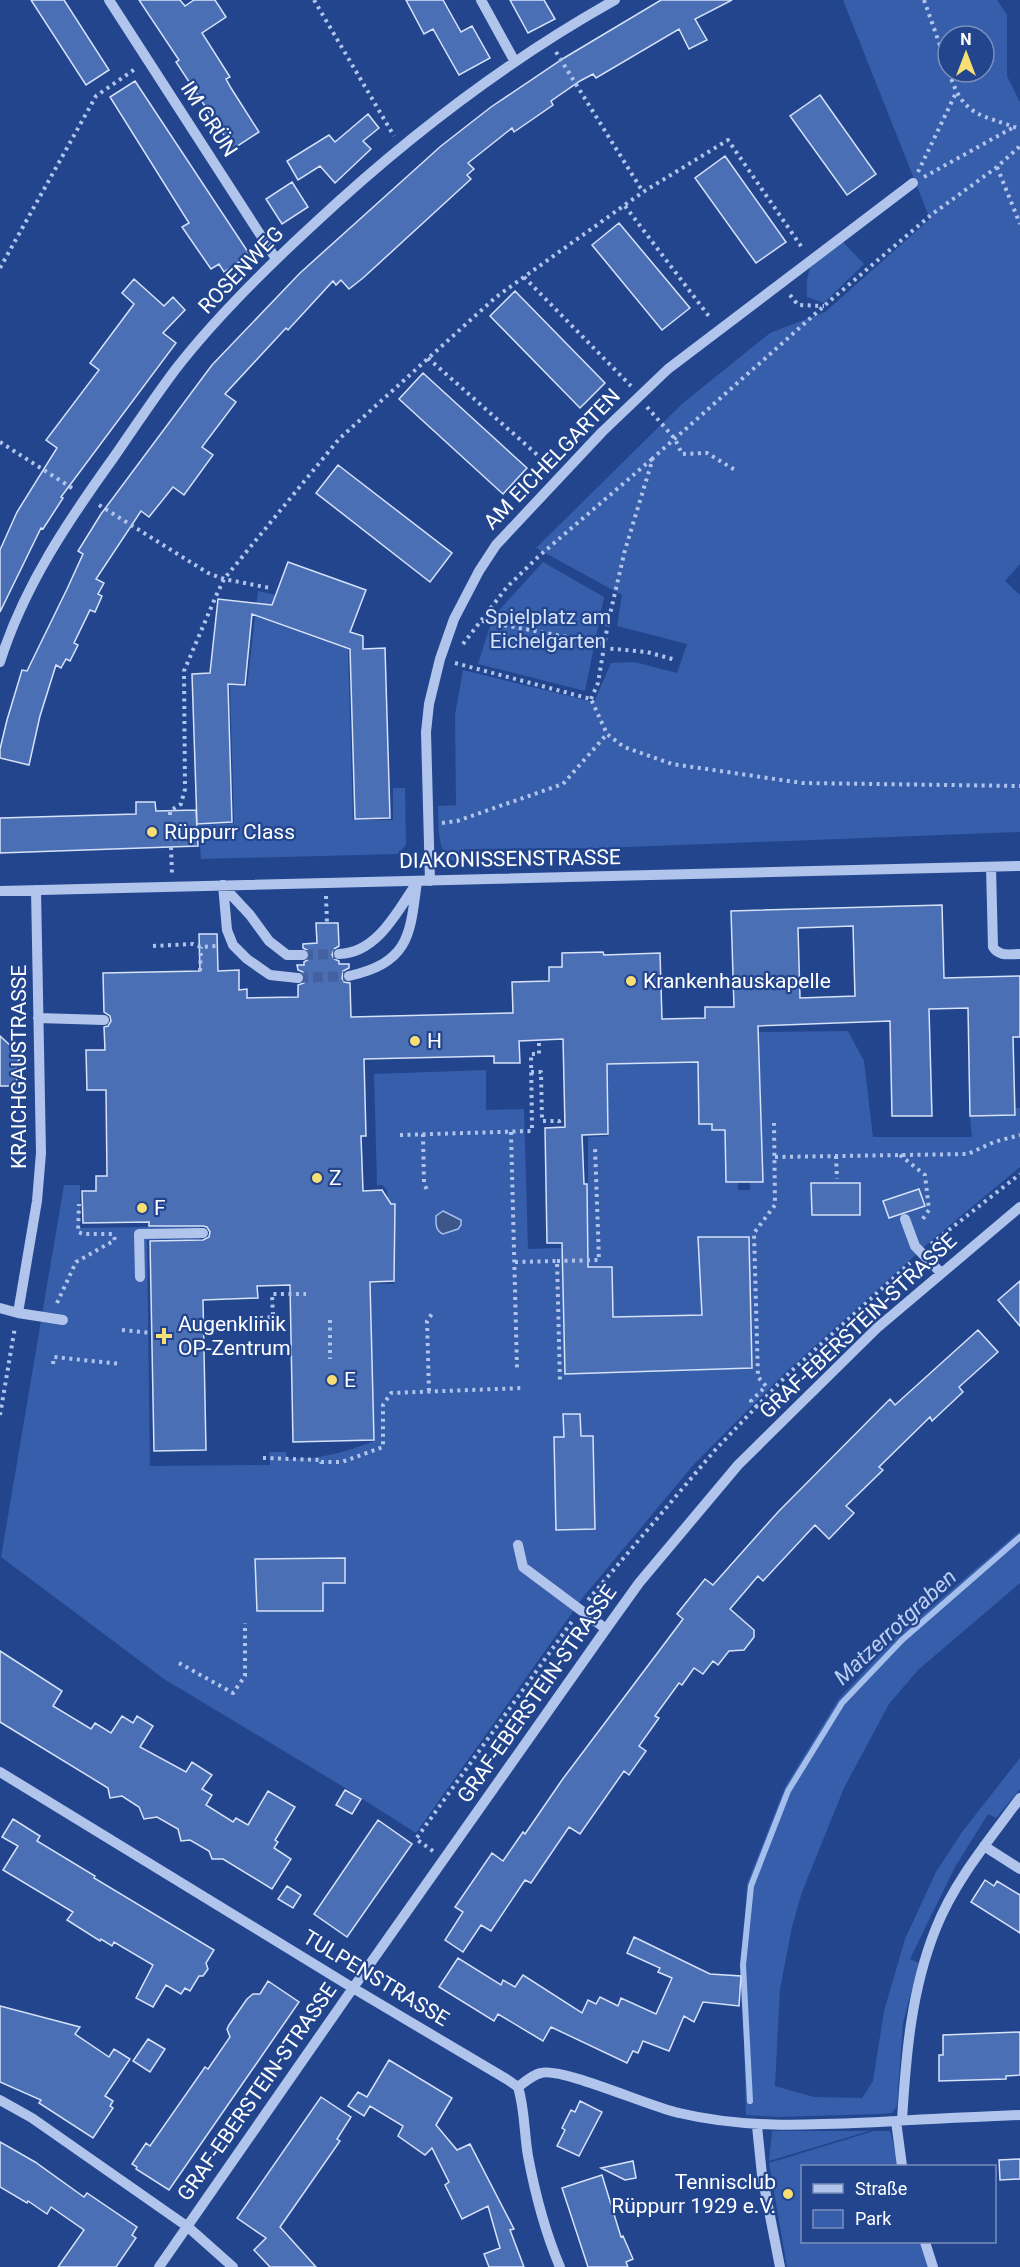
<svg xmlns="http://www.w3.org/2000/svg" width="1020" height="2267" font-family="Roboto,sans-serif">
<rect width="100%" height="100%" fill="#22458e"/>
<path fill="#365eab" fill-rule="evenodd" d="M843,0H997L1007,15V76L1020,102V564L1005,581L1020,595V832L603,848L464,849L463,862C435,864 439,825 438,806L456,805L455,715L463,670L594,702L611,663L635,662L677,673L687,644L617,626L622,595L536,548L683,403L770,333L825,312L930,219ZM948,36H984V72H948Z
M843,242L864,264L824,303L807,297C805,261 815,261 843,242Z
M543,562L604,597L585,691L478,664L493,617Z
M258,591L275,595L276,602L270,621L348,649L353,820H393V788H405L406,845L398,854L201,859L199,825L234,823L230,685L247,686Z
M848,1031L864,1061L873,1137H972L970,1116L1015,1114L1016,1108H1020V1167L932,1240L784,1374L695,1463L584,1596L416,1833L342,1786L164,1679L1,1557L64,1185H80V1228L200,1226V1239L147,1240L150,1466L270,1465L269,1452H286L287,1459C321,1459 343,1453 374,1441L371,1301H356L357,1283L394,1284L395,1205L388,1204L387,1190L382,1185H377L374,1074L486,1070V1110L524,1109L528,1249L588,1247V1137L608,1136L607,1064L698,1062L699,1124H712L713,1130H725L726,1181H738V1190H750V1182L763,1181L759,1032Z
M1020,1531V1583L918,1670L889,1704L844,1788L802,1892L792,1927L780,1989L775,2086L814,2097L862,2098L873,2081L884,2011L905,1939L936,1872L962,1832L1020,1758V1789L996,1818L988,1814L955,1867L910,1959L919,1963L903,2023L897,2106L892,2113L879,2114L777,2117L746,2115L742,1964L747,1884L785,1787L838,1700L893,1640Z
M772,2131H869L769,2161Z
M874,2131H890L899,2166H802V2242H923L932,2267H787L769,2163Z"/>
<path fill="#3c568a" stroke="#a5bfed" stroke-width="1.5" d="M443,1211L461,1220V1225L458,1229L443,1234C435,1230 436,1224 436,1216Z"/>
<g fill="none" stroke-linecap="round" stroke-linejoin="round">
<path stroke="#a5bfed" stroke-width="6" d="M750,2101L743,1965L751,1886L788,1791L842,1703L902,1640L1020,1537"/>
</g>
<path fill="#4b6fb5" stroke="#d6e2f9" stroke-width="1.5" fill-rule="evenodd" d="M31,0H64L109,70L86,85Z
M139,0H180L185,6L194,0H215L226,17L202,33L230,77L226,79L231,88L259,132L233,149L176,62L179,60Z
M406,0H443L461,32L472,26L490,58L459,75L433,29L424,34Z
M510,0H544L555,19L528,33Z
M661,0H732L695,19L707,40L689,49L679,29L596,78L593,74L580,81L551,101L553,105L514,132L512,128L468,163L474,169L467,175L471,179L363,278L349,289L341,280L336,285L333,281L288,330L286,328L225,394L236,402L202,447L213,455L184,495L173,487L149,517L141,511L96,579L104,583L98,594L102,596L95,612L90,610L74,643L78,645L70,661L66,659L61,668L56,665L40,716L29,765L0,758V749L7,720L22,670L27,671L67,589L83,554L78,551L101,514L212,365L300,273L441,146L491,107L564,58Z
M135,81L250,255L224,272L219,264L211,269L182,227L189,223L110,97Z
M820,95L876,174L847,195L790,116Z
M368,114L379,128L363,141L371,149L335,183L320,166L298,180L287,161L329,135L335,142Z
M725,156L786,242L756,263L695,178Z
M292,182L308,207L282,224L266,199Z
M619,223L690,308L662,330L592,245Z
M134,279L164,306L173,297L185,310L163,333L176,343L61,497L63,498L43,529L41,528L0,612V550L17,512L57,448L46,440L99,370L90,363L134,304L122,293Z
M515,291L605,383L580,408L490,316Z
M423,373L527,468L503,494L399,399Z
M338,465L452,553L430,582L316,493Z
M288,562L366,590L350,632L363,636V649L385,648L390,818L355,819L350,649L252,614L245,685L228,684L232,822L197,824L192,674L210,673L218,599L272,605Z
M136,802H155L156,811L196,810L198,846L0,853V818L136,814Z
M942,905L944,978L1020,976V1037H1013L1015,1115L970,1116L968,1008L929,1009L932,1116H892L890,1021L758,1026L763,1182H726L725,1130H712V1124H699L698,1062L607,1064L608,1134L582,1135L584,1184H587L588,1267H612L613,1317L702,1315L698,1237H749L752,1368L565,1374L562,1243H547L546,1185L545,1128L565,1127L563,1039L519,1041L520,1063H494V1056L364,1059L366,1136H361L363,1191L382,1190L391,1204H395L394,1281L370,1282L374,1440L293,1442L290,1285L257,1286L258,1298L203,1300L206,1450L154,1451L150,1241L203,1240L209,1237L210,1232L207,1227L203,1226H149V1222L83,1223L82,1191H96V1176H107L106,1090H87L86,1050H105L104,1027L108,1026L111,1021L110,1016L104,1012L103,973L200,971L199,934H217L218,971L239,970V990L247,989V998L298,997V985L304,983L305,978L303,972L298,970L297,965H304V962L309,959L310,956L309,951L303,948V944L317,943L316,923H338L339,946L334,949L332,955L334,959L339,961V964H349V968L343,971L342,978L344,982L350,983L351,1017L513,1013L512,982L549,981V967H562V953L603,952L604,955L660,953L662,1019L705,1018V1007H734L731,911ZM853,926L855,996L800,998L798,928Z
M0,1036L22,1056L16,1064L17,1086H0Z
M811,1183H860V1215H812Z
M919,1189L925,1206L889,1218L883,1201Z
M1020,1281V1326L998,1300Z
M978,1330L998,1352L959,1387L963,1392L932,1421L930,1417L879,1467L883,1470L846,1506L854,1513L829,1539L815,1525L763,1581L758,1576L730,1609L754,1630V1637L744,1650L729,1651L718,1665L713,1661L703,1674L694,1668L682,1685L679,1683L655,1716L659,1718L639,1746L646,1751L629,1775L624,1771L580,1834L569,1827L531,1883L525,1880L491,1931L481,1925L463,1952L445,1940L463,1912L455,1907L492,1853L503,1861L523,1832L525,1834L562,1780L683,1619L677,1614L705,1579L713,1585L778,1512L890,1399L895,1405Z
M563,1414H580L581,1436H593L595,1529L556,1530L554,1437H564Z
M345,1558V1583H323V1611H257L255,1559Z
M0,1651L62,1691L53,1706L91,1729L95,1723L111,1733L122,1716L133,1723L137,1716L153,1726L140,1747L186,1772L192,1762L212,1775L202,1789L212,1795L206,1805L233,1822L236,1818L248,1825L268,1791L295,1807L275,1840L278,1842L274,1848L291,1859L272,1889L223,1859H212L209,1851L190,1840L181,1841L178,1829L157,1817L144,1819L139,1807L122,1796L110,1798L108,1788L0,1722Z
M345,1790L361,1799L352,1814L336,1805Z
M13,1819L40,1836L37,1841L95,1876L94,1878L214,1950L206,1963L208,1969L203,1976H199L190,1991L185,1988L181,1994L166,1985L153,2007L136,1998L153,1965L114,1942L112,1946L101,1939L100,1941L67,1920L73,1912L3,1870L18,1846L2,1837Z
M378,1820L412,1844L347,1937L314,1914Z
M985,1880L994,1886L997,1881L1020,1895V1933L971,1902Z
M287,1886L301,1895L293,1908L278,1899Z
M634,1937L710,1974L741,1976L739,2006L703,2002L694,2022L684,2016L669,2051L643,2041L638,2053L633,2051L627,2063L551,2027L543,2041L498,2014L494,2021L439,1987L458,1958L501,1985L503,1980L515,1987L523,1975L582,2013L588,2000L596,2004L600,1997L618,2006L621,1998L656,2014L672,1978L658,1972L660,1968L627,1953Z
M268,1981L299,2002L169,2190L136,2169L137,2167L132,2164L146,2143L150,2146L205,2067L208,2069L230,2037L227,2029L229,2025L247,1999L253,1994H260Z
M0,2006L80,2027L75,2034L109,2057L114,2049L130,2059L105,2096L113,2101L110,2106L113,2108L93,2138L39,2103L41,2100L0,2082Z
M1020,2032V2075L1006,2076V2079L939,2081V2055H943V2035Z
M148,2039L165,2049L150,2072L133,2061Z
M389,2060L452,2098L436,2125L457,2150L470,2144L514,2229L510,2230L524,2267H489L484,2254L500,2248L488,2206L462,2219L445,2185L449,2182L432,2148L425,2155L398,2136L403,2126L370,2106L364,2116L348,2106L358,2092L367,2097Z
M321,2097L351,2117L337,2139L340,2141L280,2227L316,2267H270L254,2250L266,2238L237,2218Z
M580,2101L602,2112L579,2156L557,2146L565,2130L562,2128L571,2110L575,2112Z
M0,2142L35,2162L84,2197L87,2193L137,2227L132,2235L136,2238L116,2267H58L84,2230L51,2207L47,2214L28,2201L27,2203L0,2187Z
M1020,2159V2179L1000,2180L999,2160Z
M633,2161L636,2178L625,2180L601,2168Z
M602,2175L621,2237L623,2236L633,2259L626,2262L628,2267H588L562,2188Z"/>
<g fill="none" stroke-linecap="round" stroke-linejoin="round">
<path stroke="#43619f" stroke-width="10" stroke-dasharray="10 5" stroke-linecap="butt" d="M303,955L339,954
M298,978L349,976"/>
<path stroke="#b1c5ec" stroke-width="4" stroke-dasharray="3 4.5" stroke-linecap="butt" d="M314,0L394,136
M924,0L948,68
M556,52L643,192
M949,72C963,117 980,114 1020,129
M997,167L1020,224
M918,172L956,93
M924,177L1014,127
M625,206L711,319
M0,268L96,96L135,69
M524,277L631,386
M790,295L798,305L824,306
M428,358L551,467
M647,407L675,439L682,454L707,453L735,470
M0,442L75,490
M99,505L208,573L224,579L270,588
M482,621L604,644
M463,644L507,587L539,556L652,459
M603,648L647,652L676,660
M455,663L591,699L607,734L624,747L672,764L802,783L1020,786
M591,699L598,683L608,623L625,550L653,458L832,299L931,215L997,167L1018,148L1020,143
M170,815V811L181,804L185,789L184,671L216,596L224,579L339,439L496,297L643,192L728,140L803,249
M442,823L457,821L563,784L607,734
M171,847L172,874
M326,896L327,923
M153,946L193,944L201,947L217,946
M200,971L201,947
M531,1072H541L542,1121H559L560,1127
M511,1132L517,1368
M423,1134L424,1183L427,1190
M400,1135L532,1131L531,1054H539V1039
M900,1155L925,1175L929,1210L922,1220
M836,1156L837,1179
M775,1157L968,1154L994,1142L1020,1135
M931,1244L1020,1174
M557,1261L599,1260L595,1147
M515,1262L557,1261L560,1383
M57,1303L76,1262L115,1240L113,1234H83L78,1232L79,1204
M260,1318L273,1317L272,1294H306
M330,1320V1359
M122,1330L151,1333
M53,1364L54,1357L121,1364
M429,1391L427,1321L434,1311
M757,1407L751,1401L766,1386L758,1377L754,1233L775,1205L774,1123
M0,1415L15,1327
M263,1458L321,1460V1462H342L383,1447V1405L391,1393L523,1388
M588,1600L716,1449L786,1376L910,1263
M179,1663L233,1693L245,1676V1623
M433,1851L416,1839L573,1620"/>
<path stroke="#b1c5ec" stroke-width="10" d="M109,0L276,259
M481,0L515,62
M0,662C24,586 68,521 114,457C134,428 154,398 175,370C216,317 266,268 315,223C406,138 506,61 615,0
M991,867L993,947C999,957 1010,954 1020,954
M430,881L426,732L429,704L440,659L454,619L479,571L496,545L602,432L668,369L913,183
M223,885L227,930L233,945L247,959L270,975L298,978
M223,886L250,915L269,941L287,955H303
M0,891L1020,866
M339,954C377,953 397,912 416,884
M349,976C410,962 410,935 417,881
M38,1018L104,1020
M905,1219L915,1246L941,1273
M140,1277L139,1234L203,1233
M0,1308L18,1313L63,1320
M18,1313L37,1201L41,1153L36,890
M518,1545L523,1567L606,1629
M0,1772L353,1988L508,2080L518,2087
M984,1846L1020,1869
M518,2087C525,2082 532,2075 541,2073C562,2067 650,2107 679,2113C747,2129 810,2125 879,2122C926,2119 973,2117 1020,2115
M518,2087C525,2110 524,2133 528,2156C535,2193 545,2232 560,2267
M0,2100L32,2118L188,2227L233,2267
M902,2120C906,2055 911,1990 936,1928C955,1880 990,1839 1020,1798
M896,2121L902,2166
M757,2126L762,2175L780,2267
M925,2242L933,2267
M159,2267L353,1988L606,1629L639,1583L738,1465L877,1328L1020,1207"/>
</g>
<g fill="#f8df73" stroke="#22458e" stroke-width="2">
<circle cx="152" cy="832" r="6"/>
<circle cx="631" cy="981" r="6"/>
<circle cx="415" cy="1041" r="6"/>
<circle cx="317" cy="1178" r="6"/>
<circle cx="142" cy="1208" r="6"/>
<path d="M161 1327h6v6h6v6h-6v6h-6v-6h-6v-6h6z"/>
<circle cx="332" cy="1380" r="6"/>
<circle cx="788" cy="2194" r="6"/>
</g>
<g text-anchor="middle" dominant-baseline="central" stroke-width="4.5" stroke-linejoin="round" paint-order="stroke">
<g font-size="21" fill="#fff" stroke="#22458e">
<text transform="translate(209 119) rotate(57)">IM GRÜN</text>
<text transform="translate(241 270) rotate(-46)">ROSENWEG</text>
<text transform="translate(552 459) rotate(-46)">AM EICHELGARTEN</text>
<text transform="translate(510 859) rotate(-1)">DIAKONISSENSTRASSE</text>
<text transform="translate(19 1067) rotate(-90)">KRAICHGAUSTRASSE</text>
<text transform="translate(858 1326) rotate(-43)">GRAF-EBERSTEIN-STRASSE</text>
<text transform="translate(537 1694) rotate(-55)">GRAF-EBERSTEIN-STRASSE</text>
<text transform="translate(376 1978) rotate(31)">TULPENSTRASSE</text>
<text transform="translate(257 2092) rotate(-55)">GRAF-EBERSTEIN-STRASSE</text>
</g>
<g font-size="21" fill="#d6e2f9" stroke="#22458e">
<text x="548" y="617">Spielplatz am<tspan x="548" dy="24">Eichelgarten</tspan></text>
</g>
<g font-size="21" fill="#fff" stroke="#22458e" text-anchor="start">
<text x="164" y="832">Rüppurr Class</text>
<text x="643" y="981">Krankenhauskapelle</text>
<text x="427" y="1041">H</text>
<text x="329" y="1178">Z</text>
<text x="154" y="1208">F</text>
<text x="178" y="1324">Augenklinik<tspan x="178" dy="24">OP-Zentrum</tspan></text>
<text x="344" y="1380">E</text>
<text x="776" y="2182" text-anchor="end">Tennisclub<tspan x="776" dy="24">Rüppurr 1929 e.V.</tspan></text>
</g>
<g font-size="22" font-style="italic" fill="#bdd0f3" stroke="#22458e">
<text transform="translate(895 1627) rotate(-43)">Matzerrotgraben</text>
</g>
</g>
<rect x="801" y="2165" width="195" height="78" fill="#22458e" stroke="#7a8fbb" stroke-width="1.5"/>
<rect x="813" y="2184" width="30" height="9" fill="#b1c5ec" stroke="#7a8fbb" stroke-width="1.5"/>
<text x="855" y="2195" font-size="18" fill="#ffffff">Straße</text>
<rect x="813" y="2210" width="30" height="18" fill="#365eab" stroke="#7a8fbb" stroke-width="1.5"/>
<text x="855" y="2225" font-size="18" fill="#ffffff">Park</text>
<g transform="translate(966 54)"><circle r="28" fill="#22458e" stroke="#7a8fbb" stroke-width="1.5"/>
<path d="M0-4.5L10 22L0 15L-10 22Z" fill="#f8df73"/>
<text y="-9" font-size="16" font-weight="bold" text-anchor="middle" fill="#ffffff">N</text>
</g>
</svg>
